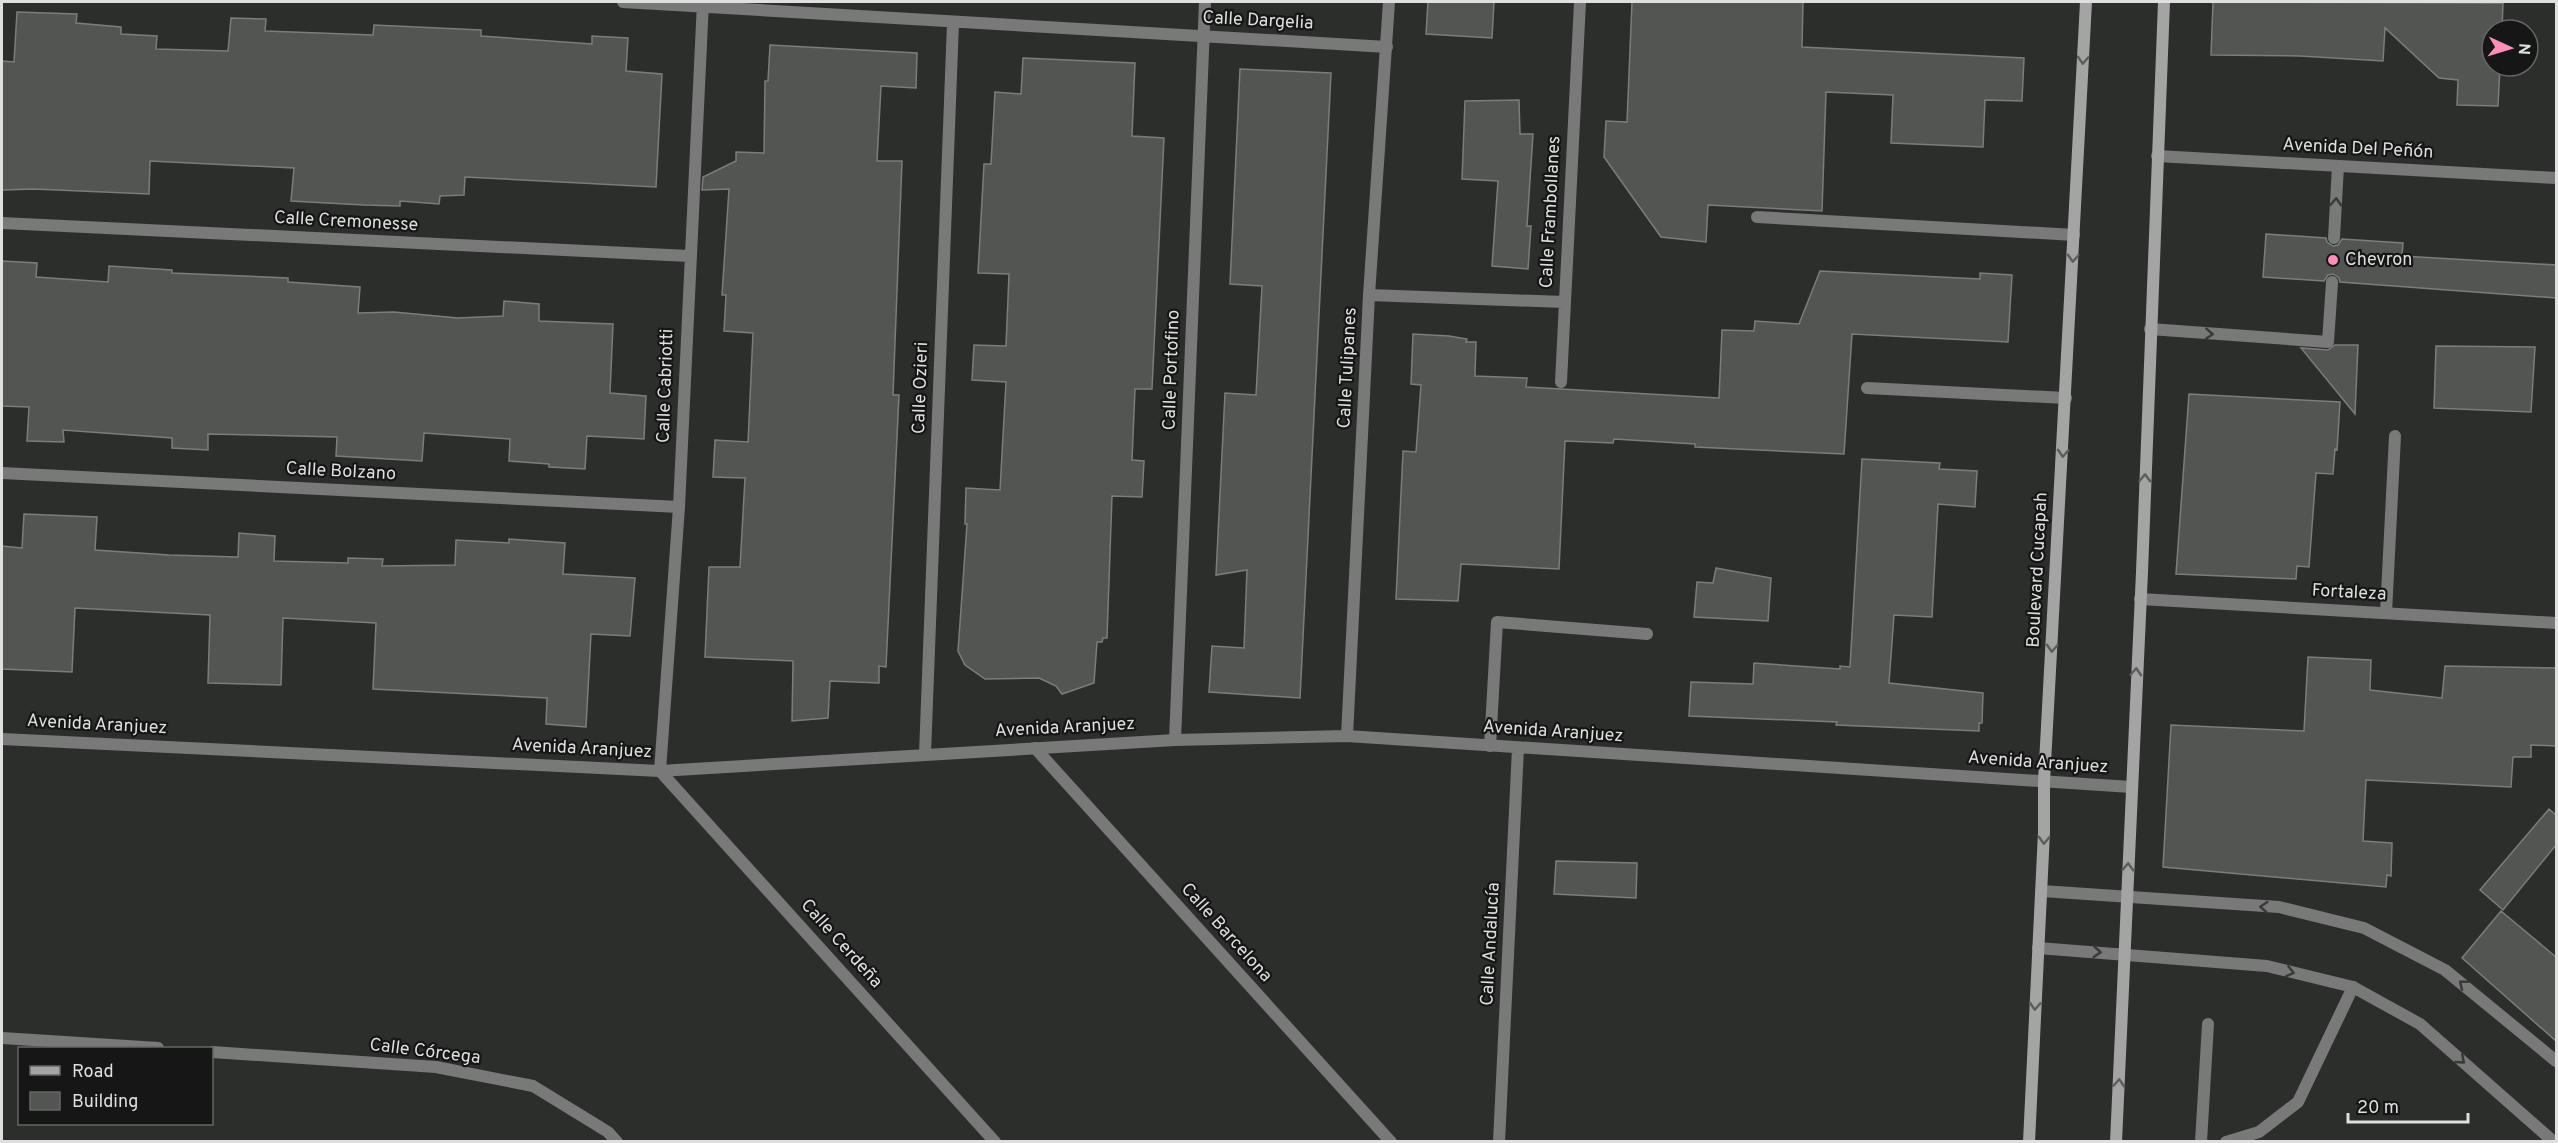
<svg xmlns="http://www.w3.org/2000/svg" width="2558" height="1143" font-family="Overpass,sans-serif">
<rect width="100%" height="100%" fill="#2c2e2c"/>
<path fill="#535553" stroke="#7b7d7b" stroke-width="1.5" d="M1428,2H1494L1492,38L1426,34Z
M1632,2H1803L1802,47L2024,58L2022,101L1985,100L1983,147L1891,143L1893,95L1826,92L1822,211L1708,205L1706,242L1661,237L1604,157L1606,121L1627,122Z
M2213,2L2503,3L2502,30H2492V66H2500L2498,106L2457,105L2458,80L2439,78L2385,28L2383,61L2300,56L2211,55Z
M17,12L77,14L76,23L121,27V34L157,36L156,49L228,51L231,18L266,19L265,31L373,35L374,25L481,30V36L592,44V36L628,38L626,71L662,74L656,187L465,177L464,195L440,196L439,204L400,201V206L364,205L291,201L294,168L150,161L149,194L34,189L2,190V61L14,62Z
M770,45L917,53L916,88L881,86L877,161H902L893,395H899L886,667L879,666V683L830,681L828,718L792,721L793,661L705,657L709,567H740L745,478L713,477L715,440L748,442L753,333L724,331L726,295H722L729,189L702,190L703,177L736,161V152L764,153L765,81H768Z
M1023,58L1135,63L1132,136L1164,138L1152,389H1135L1132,460L1144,461L1142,497L1112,496L1107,638H1103L1102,642H1097L1094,683L1062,694L1056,686L1039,678L985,679L965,665L958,651L967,524H965L966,488L1000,490L1006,382L972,380L974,345L1006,346L1009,274L978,273L984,164H991L995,92L1021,94Z
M1240,69L1331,73L1300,698L1209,692L1212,646L1244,648L1247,570L1216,575L1225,393L1256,395L1262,286L1230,284Z
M1519,100L1520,134H1533L1527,226H1531L1528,269L1492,266L1498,181L1462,179L1465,101Z
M2266,234L2326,238L2327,242L2333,246L2338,245L2342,239L2403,243L2402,256L2556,265V298L2340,282L2339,278L2333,274L2328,275L2324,281L2263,277Z
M2,261L37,263L36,277L108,282L109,266L172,270V273L288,278V282L360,287L358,313L394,312L458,318L503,316L504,301L539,304V321L613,324L610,393L646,396L644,439L587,436L585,469L549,467V464L509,461L510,439L424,433L422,461L336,456L337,437L208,434V450L172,448V438L63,430L64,442L27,441L29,407L2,406Z
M1820,271L1980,279V273L2012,275L2008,342L1852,334L1844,454L1695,447V444L1614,439L1613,443L1565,441L1559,569L1461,564L1458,601L1396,599L1403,451L1416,452L1421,385L1411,384L1413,334L1449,336L1467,339L1466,342H1476L1475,376L1527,378L1526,387L1719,398L1722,330L1754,331L1755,321L1799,324Z
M2335,345H2358L2355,414L2301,348L2328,350Z
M2436,346L2535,347L2531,412L2434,408Z
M2189,394L2340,402L2337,450L2335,449L2333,474L2316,473L2309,567L2297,566L2296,579L2176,574Z
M1862,459L1940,463L1939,469L1977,471L1975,507L1938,504L1932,617L1894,615L1889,683L1983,693L1982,723H1979V731L1836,725L1837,722L1689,716L1691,682L1753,684L1754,663L1840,669V666L1850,667Z
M24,514L97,517L95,550L169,555L238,557L239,533L275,536L274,561L348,563V558L383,559L382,566L455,565L456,540L509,543V539L565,543L563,574L635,578L630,636L591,634L586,727L546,724L547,698L373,689L376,623L283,618L281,685L208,683L210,615L75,608L72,672L2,669V546L22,548Z
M1716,568L1771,578L1768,621L1694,617L1697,582L1713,583Z
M2308,657L2371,660L2370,690L2442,698L2445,666L2556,668V746L2531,745V757H2513L2511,787L2366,780L2363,841L2392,843L2391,876L2387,875L2386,887L2163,867L2171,725L2304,731Z
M2549,809L2556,815V845L2503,910L2480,890Z
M1556,861L1637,863L1636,898L1554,894Z
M2501,911L2556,957V1041L2462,958Z"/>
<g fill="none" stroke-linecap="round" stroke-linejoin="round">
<path stroke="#787978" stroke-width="12" d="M1757,217L2074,235
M2334,238L2338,166
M2150,329L2328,342L2332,282
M1867,388L2066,398
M2386,613L2395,436
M1490,746L1497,622L1647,634
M2201,1142L2208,1024
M2226,1142L2259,1132L2298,1102L2353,987"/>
<path stroke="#787978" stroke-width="12" d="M623,2L1387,47
M703,2L679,507L660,771L995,1142
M2,223L689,256
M1369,295L1564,302
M1561,382L1580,2
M2,473L679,507
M2140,599L2556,623
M1175,740L1205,2
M1035,748L1391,1142
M925,754L953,23
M2,1038L158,1048
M212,1052L436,1067L533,1086L608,1132L617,1142"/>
<path stroke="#787978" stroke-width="12" d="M2157,156L2556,178
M1347,736L1369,295L1389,2
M2,739L660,771L1175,740L1347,736L2131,787
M2042,891L2279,907L2364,928L2445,970L2556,1061
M2038,948L2267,966L2353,987L2420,1024L2554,1142
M1499,1142L1518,748"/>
<path stroke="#a3a4a3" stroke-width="12" d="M2029,1142L2044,832V782L2086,2
M2116,1142L2142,572L2164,2"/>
</g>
<defs><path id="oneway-chevron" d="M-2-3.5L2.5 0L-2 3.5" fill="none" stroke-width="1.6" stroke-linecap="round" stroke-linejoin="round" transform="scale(1.5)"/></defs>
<g stroke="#5c5d5c">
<use href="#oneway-chevron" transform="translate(2083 60) rotate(93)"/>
<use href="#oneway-chevron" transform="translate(2073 258) rotate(93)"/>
<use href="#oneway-chevron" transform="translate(2063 453) rotate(93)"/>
<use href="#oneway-chevron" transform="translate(2145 478) rotate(-88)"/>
<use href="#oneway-chevron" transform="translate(2052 648) rotate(93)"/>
<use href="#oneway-chevron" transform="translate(2136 672) rotate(-87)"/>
<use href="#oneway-chevron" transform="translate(2044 840) rotate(92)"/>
<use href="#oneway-chevron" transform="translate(2128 867) rotate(-88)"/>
<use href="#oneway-chevron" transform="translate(2035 1006) rotate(93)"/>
<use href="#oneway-chevron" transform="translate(2119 1083) rotate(-87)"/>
</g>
<g stroke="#383938">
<use href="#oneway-chevron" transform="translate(2336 202) rotate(-87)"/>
<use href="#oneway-chevron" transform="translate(2209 334) rotate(4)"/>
<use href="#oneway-chevron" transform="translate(2264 907) rotate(-176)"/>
<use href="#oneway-chevron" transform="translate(2097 952) rotate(4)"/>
<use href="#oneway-chevron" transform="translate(2290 972) rotate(14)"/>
<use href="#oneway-chevron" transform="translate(2463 984) rotate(-141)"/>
<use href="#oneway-chevron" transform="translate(2461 1060) rotate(41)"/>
</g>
<circle fill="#ff8ebb" stroke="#151615" stroke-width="2" cx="2333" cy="260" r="6"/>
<g text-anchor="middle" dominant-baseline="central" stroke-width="4.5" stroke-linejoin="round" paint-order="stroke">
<g font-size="18" fill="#dedfde" stroke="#151615">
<text transform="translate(1258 21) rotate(3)">Calle Dargelia</text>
<text transform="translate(2358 149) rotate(3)">Avenida Del Peñón</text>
<text transform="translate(1551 212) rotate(-87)">Calle Frambollanes</text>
<text transform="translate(346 222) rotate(3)">Calle Cremonesse</text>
<text transform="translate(1348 368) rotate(-87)">Calle Tulipanes</text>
<text transform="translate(1172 370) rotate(-88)">Calle Portofino</text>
<text transform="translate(666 386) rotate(-88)">Calle Cabriotti</text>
<text transform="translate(921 388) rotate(-88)">Calle Ozieri</text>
<text transform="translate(341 472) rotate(3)">Calle Bolzano</text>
<text transform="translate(2038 570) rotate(-87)">Boulevard Cucapah</text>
<text transform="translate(2349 593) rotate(3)">Fortaleza</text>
<text transform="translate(97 725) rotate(3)">Avenida Aranjuez</text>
<text transform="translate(1065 728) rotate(-3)">Avenida Aranjuez</text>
<text transform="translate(1553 732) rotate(4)">Avenida Aranjuez</text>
<text transform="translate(582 749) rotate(3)">Avenida Aranjuez</text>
<text transform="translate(2038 763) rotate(4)">Avenida Aranjuez</text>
<text transform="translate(1226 933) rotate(48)">Calle Barcelona</text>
<text transform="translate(841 944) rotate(48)">Calle Cerdeña</text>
<text transform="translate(1491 944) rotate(-87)">Calle Andalucía</text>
<text transform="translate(425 1052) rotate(7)">Calle Córcega</text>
</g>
<g font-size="18" fill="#dedfde" stroke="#151615" text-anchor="start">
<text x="2345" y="260">Chevron</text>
</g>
</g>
<rect width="2558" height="1143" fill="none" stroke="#dedfde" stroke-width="6"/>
<rect x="18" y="1047" width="195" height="78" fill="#151615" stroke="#656665" stroke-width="1.5"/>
<rect x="30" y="1066" width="30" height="9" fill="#a3a4a3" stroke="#656665" stroke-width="1.5"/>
<text x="72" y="1077" font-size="18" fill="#dedfde">Road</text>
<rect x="30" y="1092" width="30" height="18" fill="#535553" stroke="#656665" stroke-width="1.5"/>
<text x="72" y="1107" font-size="18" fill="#dedfde">Building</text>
<g transform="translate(2510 48) rotate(94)"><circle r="28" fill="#151615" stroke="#656665" stroke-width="1.5"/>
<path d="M0-4.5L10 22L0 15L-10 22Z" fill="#ff8ebb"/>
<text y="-9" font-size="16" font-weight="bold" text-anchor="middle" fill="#dedfde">N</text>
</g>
<path d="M2348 1113v9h120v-9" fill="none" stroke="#dedfde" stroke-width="3"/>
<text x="2357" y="1113" font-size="18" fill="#dedfde" stroke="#151615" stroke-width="4.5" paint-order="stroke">20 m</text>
</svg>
